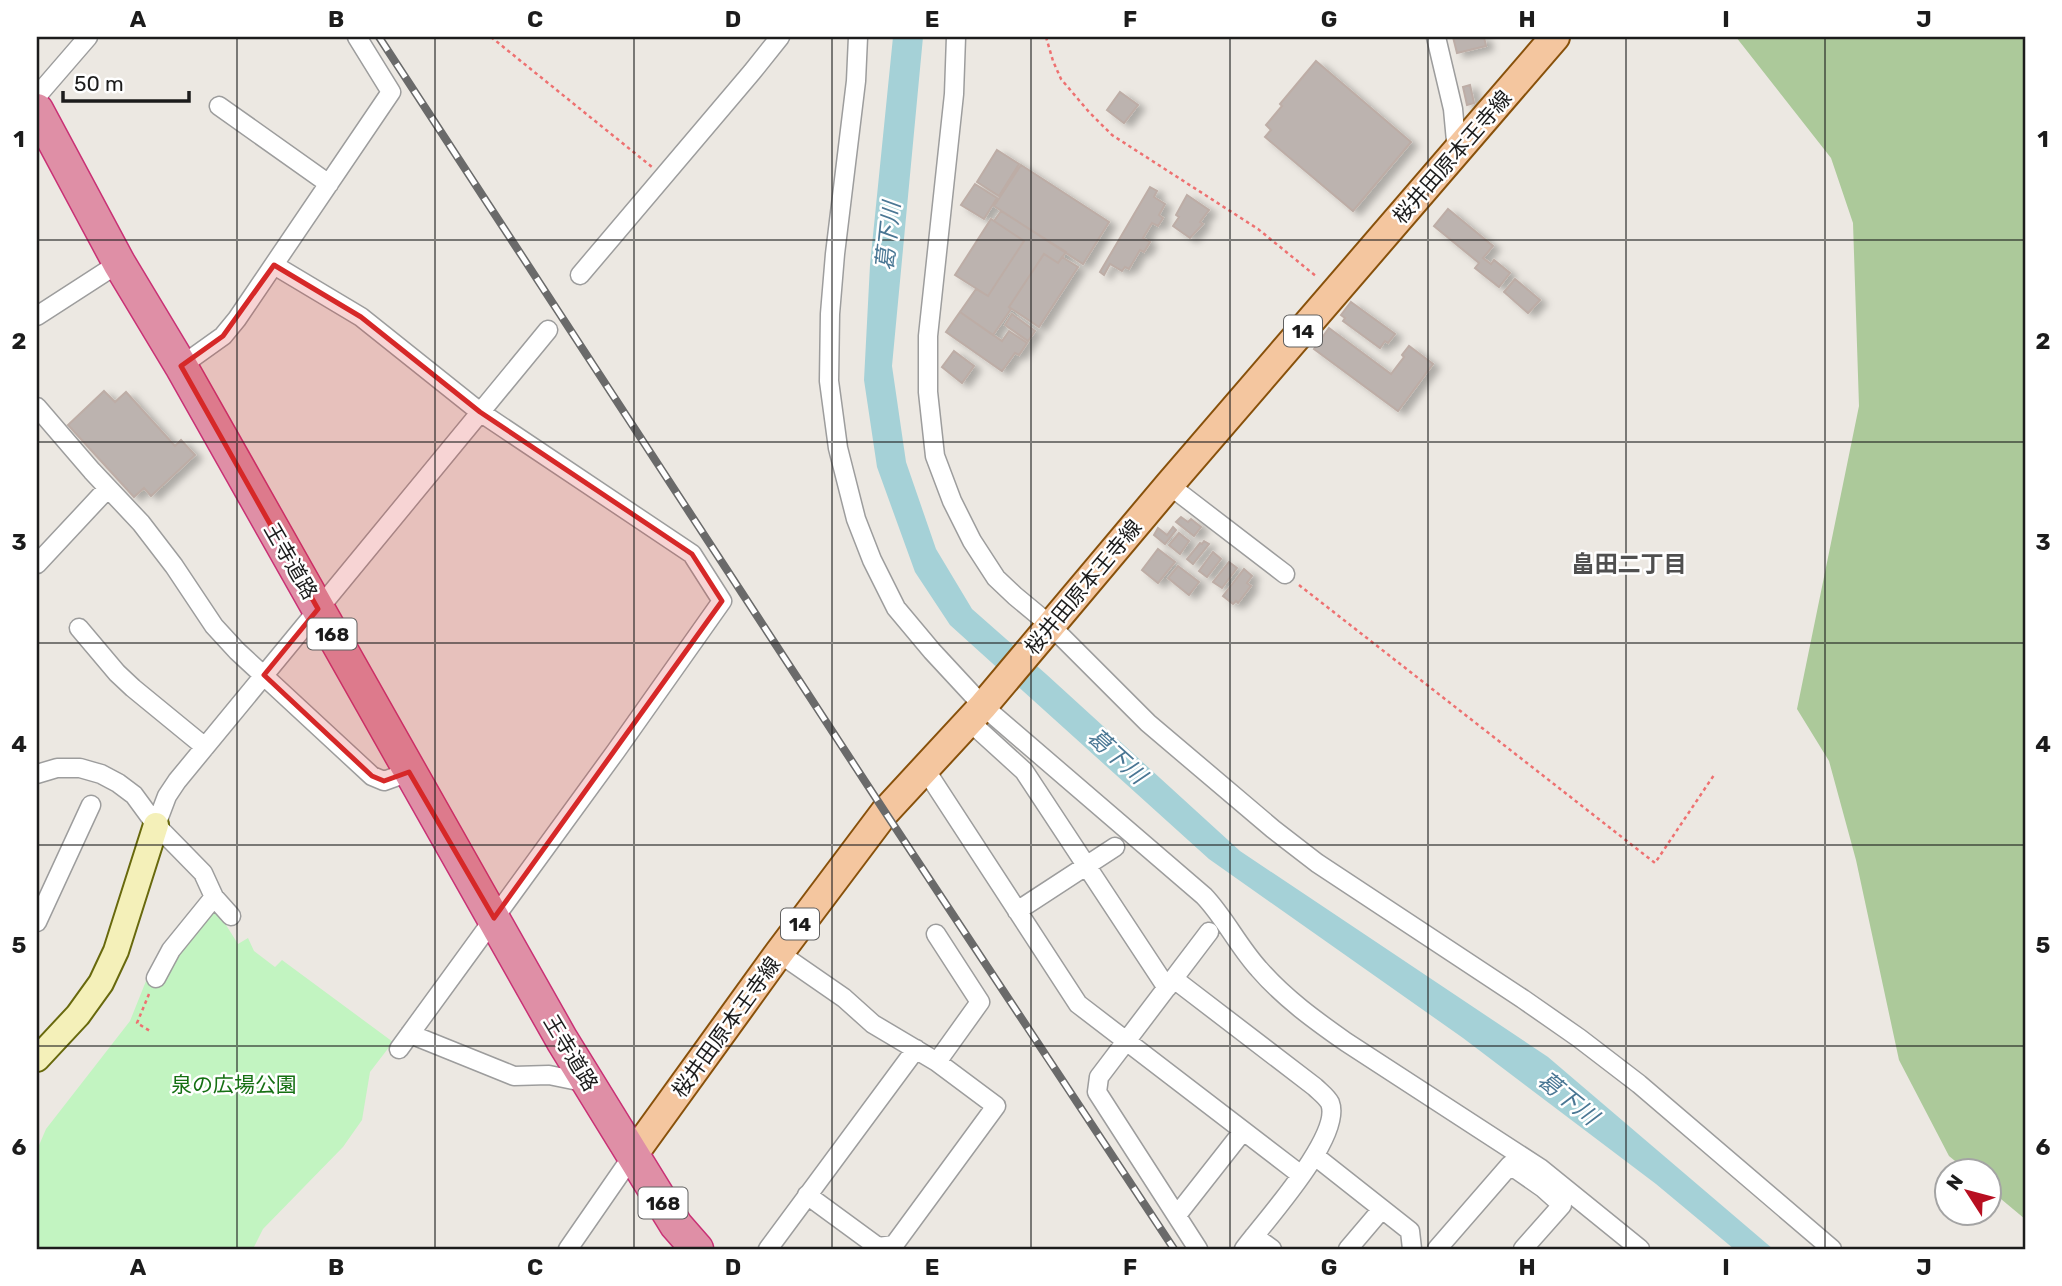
<svg xmlns="http://www.w3.org/2000/svg" width="2062" height="1286" font-family="Rubik,'Noto Sans JP',sans-serif">
<defs>
<filter id="shadow"><feDropShadow dx="7" dy="4" stdDeviation="3.5" flood-color="#0004"/></filter>
</defs>
<rect width="100%" height="100%" fill="#ece8e2"/>
<path fill="#acc99a" d="M1736,37H2025V1219L1989,1189L1988,1170H1966L1949,1156L1899,1060L1856,860L1829,761L1797,709L1859,406L1853,223L1831,158Z"/>
<path fill="#c2f4c1" d="M214,906L238,944L248,938L254,951L275,967L282,960L393,1042L370,1072L362,1120L343,1147L263,1229L253,1249H37V1150L46,1129L130,1021L148,976L176,952Z"/>
<path fill="#a5d1d7" d="M893,37H923L892,366L906,462L936,549L972,609L1046,674L1240,851L1548,1057L1773,1249H1734L1656,1184L1463,1038L1209,859L950,625L915,572L877,467L864,380L870,265Z"/>
<path fill="#bcb3af" stroke="#bdada6" stroke-width="2" filter="url(#shadow)" d="M1453,37H1484L1486,46L1457,53Z
M1316,61L1411,142L1353,211L1265,137L1271,130L1266,125L1282,106L1280,104Z
M1470,85L1474,103L1467,105L1463,87Z
M1120,92L1138,105L1124,123L1107,110Z
M997,150L1019,164L999,196L977,182Z
M1021,165L1109,222L1083,264L994,206Z
M975,184L997,198L984,219L961,205Z
M1150,187L1157,191L1154,197L1165,204L1159,215L1163,218L1158,226L1152,223L1143,238L1150,242L1144,252L1140,250L1129,269L1125,267L1122,271L1110,264L1104,275L1100,272Z
M1187,195L1209,210L1200,222L1203,224L1190,238L1173,226L1179,217L1176,215Z
M1448,209L1493,246L1483,258L1491,264L1494,260L1510,273L1499,287L1475,268L1479,263L1434,226Z
M1001,211L1066,252L1058,263L1044,254L1009,307L1011,309L993,335L960,312L976,289L988,296L1024,241L994,221Z
M991,219L1024,241L988,296L955,275Z
M1044,254L1058,263L1062,257L1078,267L1039,327L1009,307Z
M1515,279L1540,300L1528,313L1504,292Z
M1351,302L1395,334L1388,343L1385,341L1380,348L1343,321L1345,318L1341,315Z
M960,312L1002,341L1009,331L1027,343L1019,355L1015,353L1002,371L946,332Z
M1012,314L1035,331L1028,341L1005,325Z
M1329,328L1391,374L1404,357L1402,355L1409,346L1433,364L1398,411L1314,349Z
M954,351L974,366L962,383L942,367Z
M104,391L115,402L126,392L175,446L181,440L195,455L151,496L144,488L134,497L68,425Z
M1181,517L1188,522L1191,519L1201,527L1194,536L1176,522Z
M1173,527L1176,530L1165,544L1154,535L1158,528L1167,535Z
M1179,533L1189,541L1180,554L1169,545Z
M1204,541L1209,544L1193,564L1187,559L1200,543L1202,544Z
M1158,549L1175,562L1158,583L1142,570Z
M1213,552L1221,559L1207,577L1199,571Z
M1229,562L1237,568L1222,588L1213,582Z
M1178,566L1199,582L1189,595L1168,578Z
M1244,569L1252,576L1247,583L1251,586L1238,603L1236,601L1233,604L1223,596Z"/>
<g fill="none" stroke-linecap="round" stroke-linejoin="round">
<g stroke="#9d9d9d" stroke-width="21">
<path id="street" d="M858,37L856,81L835,254L830,314L829,381L838,448L856,519L872,560L896,608L932,651L983,706L1204,896C1225,918 1238,946 1259,969C1284,998 1316,1021 1346,1042L1540,1168L1640,1249
M956,37L954,94L928,336V392L935,456L952,501L972,541L996,578L1015,596L1050,625L1148,723L1273,829L1317,863L1523,999L1579,1038L1639,1084L1832,1249
M1436,37L1453,109L1457,152
M37,96L88,37
M219,106L329,184
M274,265L361,317L480,412L692,554L722,601L616,751L399,1049
M580,275L752,72L780,37
M37,316L119,263
M181,366L223,336L237,319L391,92L357,37
M37,407L92,471L141,523L174,566L214,626L237,651L372,776L384,781L409,772
M1169,485L1285,574
M37,564L108,488
M79,628L117,673L133,688L205,747
M969,721L1024,771L1167,988
M925,769L1078,1004L1301,1175
M37,774L57,768H80L101,774L118,783L134,795L156,825L203,873L214,897L231,916
M156,825L167,796L177,781L548,330
M1017,911L1115,847
M37,922L91,805
M936,934L980,1002L937,1062
M779,953L844,998L873,1024L937,1062L996,1106L894,1245L878,1247L807,1195
M156,978L171,950L214,897
M1174,979L1315,1087C1320,1092 1327,1097 1330,1103C1343,1136 1264,1222 1244,1249
M410,1034L514,1076L549,1075L588,1083
M1315,1156L1410,1231L1412,1249
M1177,1215L1243,1131
M1254,1236L1272,1249
M568,1249L633,1155
M768,1249L916,1049
M1198,1249L1097,1092L1099,1077L1209,932
M1348,1249L1382,1209
M1437,1249L1510,1165L1543,1188L1562,1205L1523,1249"/>
</g>
<g stroke="#68690d" stroke-width="28">
<path id="secondary" d="M37,1059L78,1015L101,983L116,951L156,825"/>
</g>
<g stroke="#88510b" stroke-width="32">
<path id="primary" d="M633,1155L779,953L885,812L983,706L1169,485L1555,37"/>
</g>
<g stroke="#c93175" stroke-width="35">
<path id="highway" d="M37,110L119,263L181,366L562,1040L676,1225L697,1249"/>
</g>
<path stroke="#ee7171" stroke-width="2.5" stroke-dasharray="3.5 3.5" stroke-linecap="butt" d="M491,37L652,167
M1046,37L1053,61L1061,79L1089,112L1112,135L1258,229L1317,277
M1299,585L1655,863L1714,775
M149,994L137,1023L150,1031"/>
<use href="#street" stroke="#fff" stroke-width="18"/>
<use href="#secondary" stroke="#f4f0b9" stroke-width="24"/>
<use href="#primary" stroke="#f4c69f" stroke-width="28"/>
<use href="#highway" stroke="#df8fa6" stroke-width="32"/>
<g stroke="#6a6a6a" stroke-width="8">
<path id="rail" d="M379,37L885,812L1174,1249"/>
</g>
<use href="#rail" stroke="#fff" stroke-width="5" stroke-dasharray="16" stroke-linecap="butt"/>
</g>
<path fill="#d62828" fill-opacity="0.2" stroke="#d62828" stroke-width="5" stroke-linejoin="round" d="M274,265L361,317L480,412L692,554L722,601L494,918L409,772L384,781L372,776L264,675L318,609L181,366L223,336Z"/>
<path fill="none" stroke="#1c1c1c" stroke-width="2" stroke-opacity="0.55" d="M237,37V1249M435,37V1249M634,37V1249M832,37V1249M1031,37V1249M1230,37V1249M1428,37V1249M1626,37V1249M1825,37V1249M37,240H2025M37,442H2025M37,643H2025M37,845H2025M37,1046H2025"/>
<g text-anchor="middle" dominant-baseline="central" stroke-width="5" stroke-linejoin="round" paint-order="stroke">
<g fill="#fff" stroke="#606060" stroke-width="2">
<rect x="1284" y="315.5" width="38" height="31" rx="5"/>
<rect x="307.5" y="618.5" width="49" height="31" rx="5"/>
<rect x="781" y="908.5" width="38" height="31" rx="5"/>
<rect x="638.5" y="1187.5" width="49" height="31" rx="5"/>
</g>
<g font-size="19" font-weight="bold" fill="#1c1c1c">
<text x="1303" y="331">14</text>
<text x="332" y="634">168</text>
<text x="800" y="924">14</text>
<text x="663" y="1203">168</text>
</g>
<g font-size="21" fill="#1c1c1c" stroke="#fff">
<text transform="translate(1452 157) rotate(-49)">桜井田原本王寺線</text>
<text transform="translate(291 561) rotate(60)">王寺道路</text>
<text transform="translate(1083 587) rotate(-50)">桜井田原本王寺線</text>
<text transform="translate(726 1027) rotate(-54)">桜井田原本王寺線</text>
<text transform="translate(571 1053) rotate(59)">王寺道路</text>
</g>
<g font-size="21" fill="#157013" stroke="#fff">
<text x="234" y="1084">泉の広場公園</text>
</g>
<g font-size="23" font-style="italic" fill="#4a7794" stroke="#fff">
<text transform="translate(888 236) rotate(-84)">葛下川</text>
<text transform="translate(1117 756) rotate(42)">葛下川</text>
<text transform="translate(1568 1098) rotate(39)">葛下川</text>
</g>
<g font-size="23" font-weight="bold" fill="#4f4f4f" stroke="#fff">
<text x="1629" y="564">畠田二丁目</text>
</g>
</g>
<rect width="2062" height="1286" fill="none" stroke="#ffffff" stroke-width="77"/>
<g transform="translate(1968 1192) rotate(306)"><circle r="33" fill="#ffffff" stroke="#a4a4a4" stroke-width="2"/>
<path d="M0-5L12 26L0 18L-12 26Z" fill="#b80f21"/>
<text y="-10" font-size="19" font-weight="bold" text-anchor="middle" fill="#1c1c1c">N</text>
</g>
<path d="M63 91v10h126v-10" fill="none" stroke="#1c1c1c" stroke-width="3.5"/>
<text x="74" y="91" font-size="21" fill="#1c1c1c" stroke="#ffffff" stroke-width="5" paint-order="stroke">50 m</text>
<rect x="38" y="38" width="1986" height="1210" fill="none" stroke="#1c1c1c" stroke-width="2.5"/>
<g font-size="23" text-anchor="middle" font-weight="bold" fill="#1c1c1c">
<text x="138" y="27">A</text>
<text x="336" y="27">B</text>
<text x="535" y="27">C</text>
<text x="733" y="27">D</text>
<text x="932" y="27">E</text>
<text x="1130" y="27">F</text>
<text x="1329" y="27">G</text>
<text x="1527" y="27">H</text>
<text x="1726" y="27">I</text>
<text x="1924" y="27">J</text>
<text x="19" y="147">1</text>
<text x="2043" y="147">1</text>
<text x="19" y="349">2</text>
<text x="2043" y="349">2</text>
<text x="19" y="550">3</text>
<text x="2043" y="550">3</text>
<text x="19" y="752">4</text>
<text x="2043" y="752">4</text>
<text x="19" y="953">5</text>
<text x="2043" y="953">5</text>
<text x="19" y="1155">6</text>
<text x="2043" y="1155">6</text>
<text x="138" y="1275">A</text>
<text x="336" y="1275">B</text>
<text x="535" y="1275">C</text>
<text x="733" y="1275">D</text>
<text x="932" y="1275">E</text>
<text x="1130" y="1275">F</text>
<text x="1329" y="1275">G</text>
<text x="1527" y="1275">H</text>
<text x="1726" y="1275">I</text>
<text x="1924" y="1275">J</text>
</g>
</svg>
